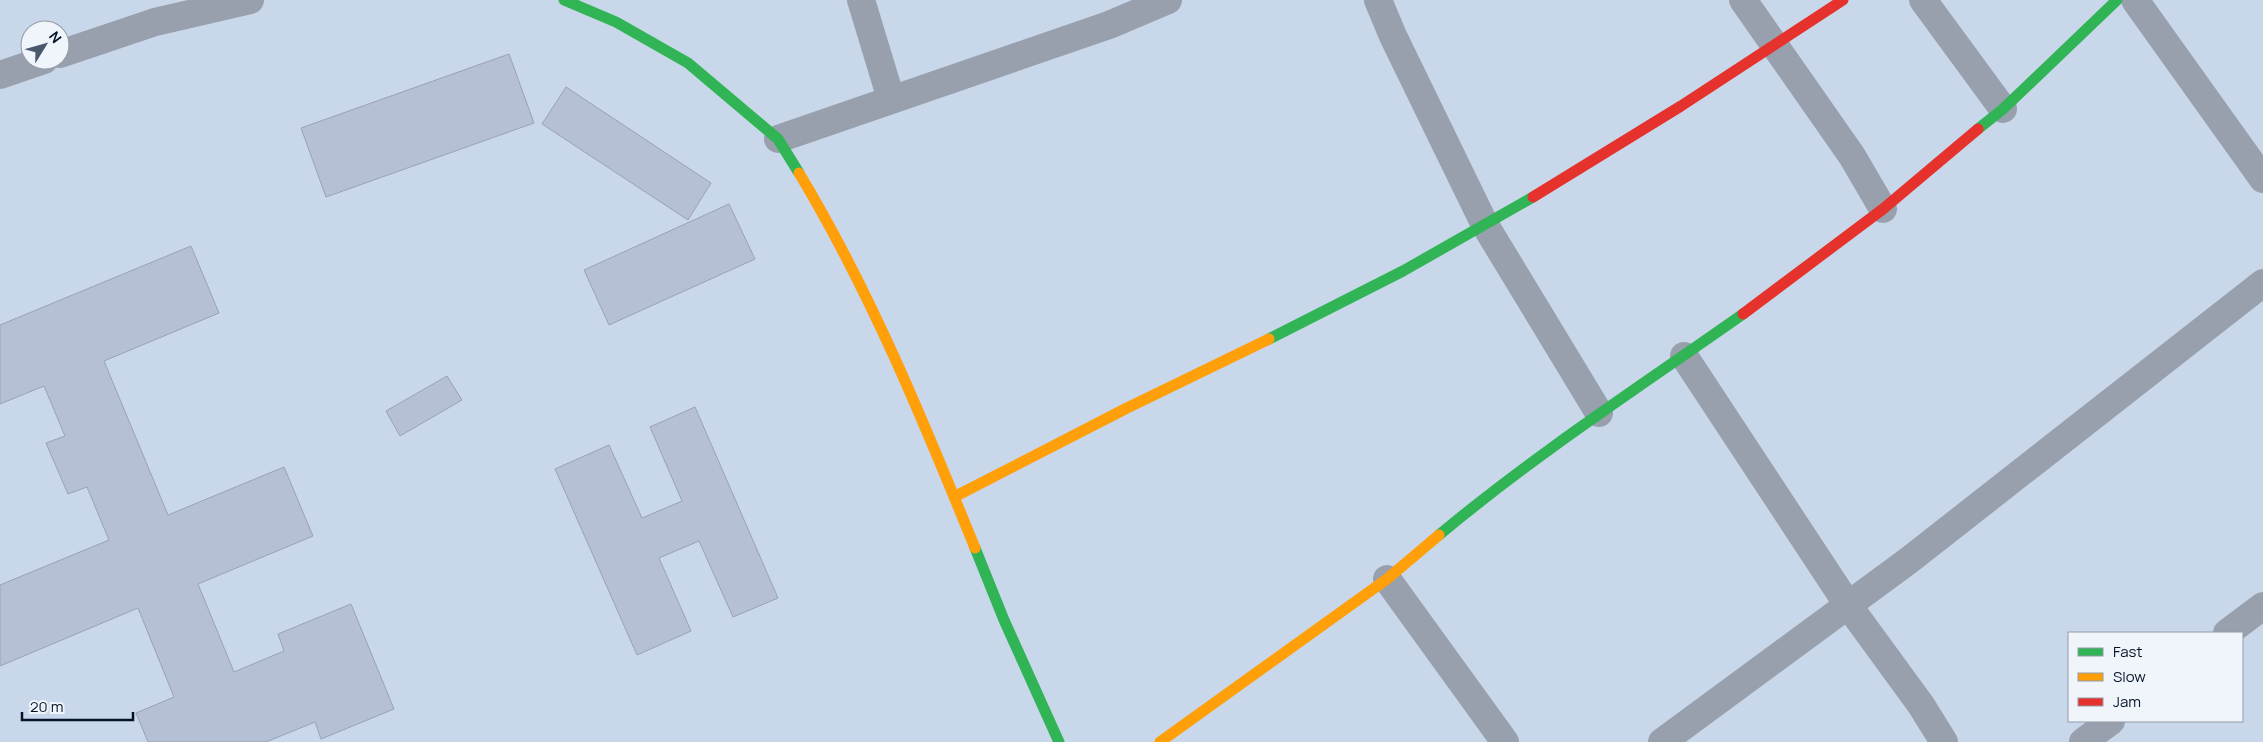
<svg xmlns="http://www.w3.org/2000/svg" width="2263" height="742" font-family="Manrope,sans-serif">
<rect width="100%" height="100%" fill="#c9d7ea"/>
<path fill="#b5c0d5" stroke="#99a1b5" d="M509,54L534,123L326,197L301,128Z
M566,87L711,183L688,220L542,124Z
M729,204L755,259L609,325L584,270Z
M191,246L219,313L104,361L168,515L284,467L313,536L198,584L234,672L284,651L278,634L351,604L394,709L321,739L315,722L266,742H148L136,713L174,697L138,608L0,666V585L109,540L87,487L68,494L46,443L65,436L44,386L0,404V325Z
M447,376L462,400L400,436L386,411Z
M695,407L778,598L733,617L699,541L659,558L691,631L637,655L555,469L609,445L642,518L682,501L650,427Z"/>
<g fill="none" stroke-linecap="round" stroke-linejoin="round">
<path stroke="#97a0ac" stroke-width="28" d="M861,0L891,99
M1378,0L1393,36L1485,225L1599,413
M1743,0L1852,156L1883,209
M1923,0L2003,109
M2135,0L2263,179
M60,54L155,22L250,0
M0,75L44,60
M778,139L1109,25L1168,0
M1684,356L1848,605L1921,705L1944,742
M1387,579L1505,742
M2227,633L2263,606
M1662,742L1908,561L2263,283
M2083,742L2111,721"/>
<path stroke="#30b455" stroke-width="11" d="M564,0L616,22L688,63L778,139L799,173
M1978,129L2003,109L2117,0
M1269,339L1403,271L1533,197
M1439,535C1536,454 1641,386 1743,314
M975,548L1004,620L1059,742"/>
<path stroke="#ff9f0a" stroke-width="11" d="M799,173C870,291 923,420 975,548
M954,497L1127,408L1269,339
M1160,742L1387,579L1439,535"/>
<path stroke="#e5322d" stroke-width="11" d="M1533,197L1681,106L1843,0
M1743,314L1883,209L1978,129"/>
</g>
<rect x="2068" y="632" width="175" height="90" fill="#f0f5fb" stroke="#929ba7"/>
<rect x="2078" y="648" width="25" height="8" fill="#30b455" stroke="#929ba7"/>
<text x="2113" y="657" font-size="15" fill="#041428">Fast</text>
<rect x="2078" y="673" width="25" height="8" fill="#ff9f0a" stroke="#929ba7"/>
<text x="2113" y="682" font-size="15" fill="#041428">Slow</text>
<rect x="2078" y="698" width="25" height="8" fill="#e5322d" stroke="#929ba7"/>
<text x="2113" y="707" font-size="15" fill="#041428">Jam</text>
<g transform="translate(45 45) rotate(53)"><circle r="24" fill="#f0f5fb" stroke="#929ba7"/>
<path d="M0-4L9 19L0 12L-9 19Z" fill="#49586c"/>
<text y="-8" font-size="14" font-weight="bold" text-anchor="middle" fill="#041428">N</text>
</g>
<path d="M22 712v8h111v-8" fill="none" stroke="#041428" stroke-width="2.5"/>
<text x="30" y="712" font-size="15" fill="#041428" stroke="#f0f5fb" stroke-width="4" paint-order="stroke">20 m</text>
</svg>
